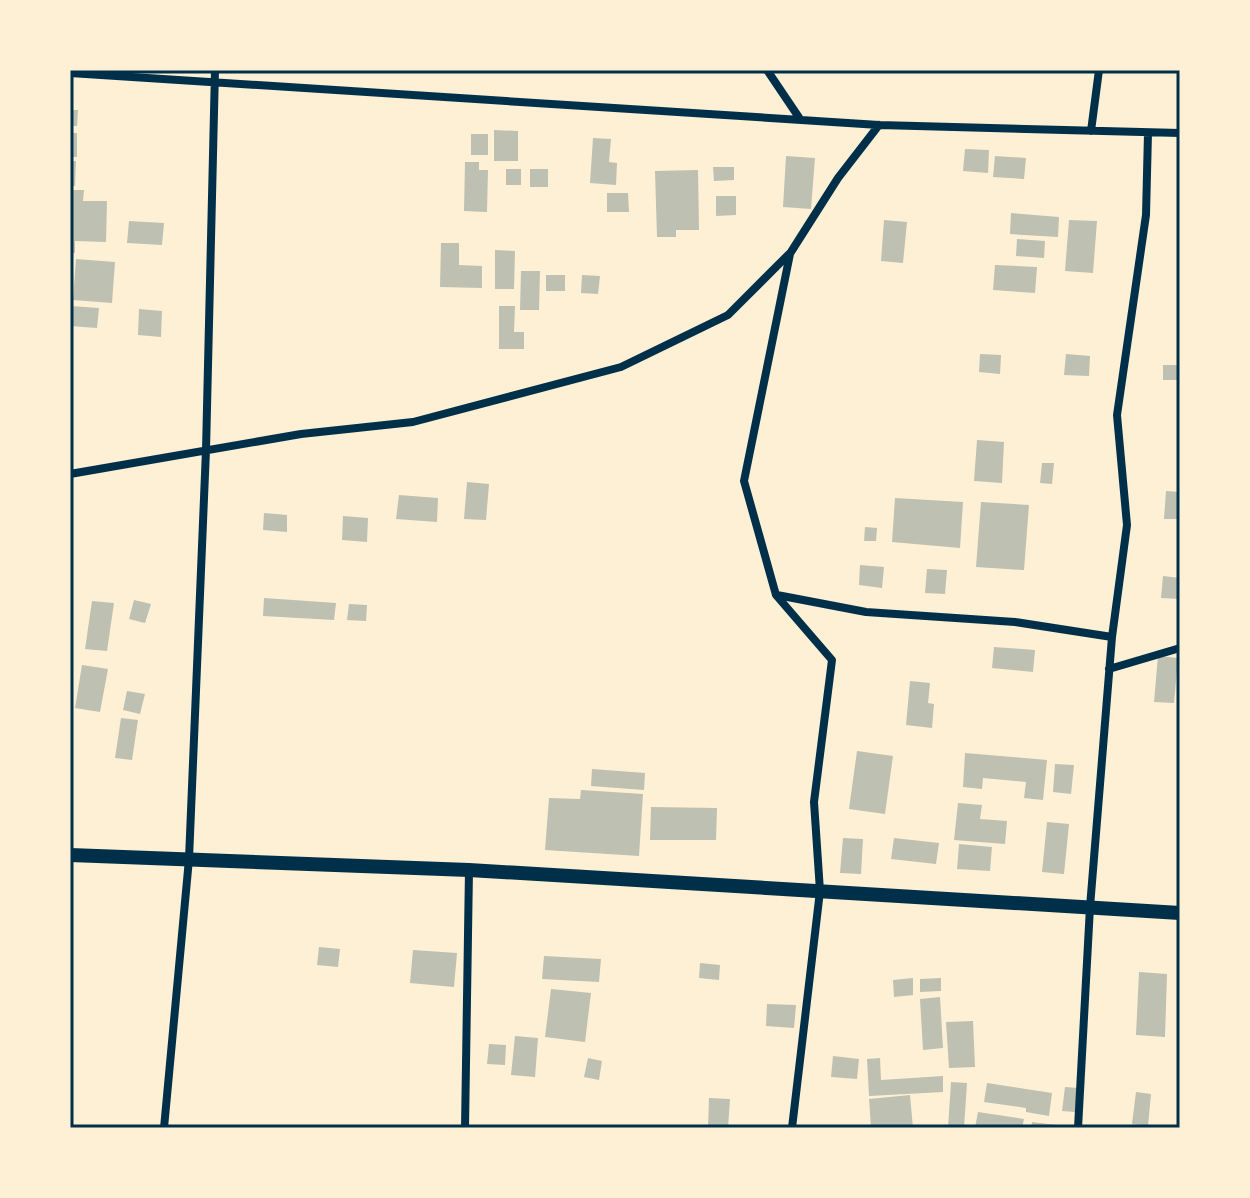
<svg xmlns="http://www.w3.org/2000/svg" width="1250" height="1198" font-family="'Fira Sans Condensed',sans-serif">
<rect width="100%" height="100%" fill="#fdf0d5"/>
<path fill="#bec0b2" d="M70,110H78L77,126H70Z
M494,130L518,131V161H494Z
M70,133H77V157H70Z
M471,134H488V155H471Z
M593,138L611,139L609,162L617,163L616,185L590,183Z
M965,149L989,150L988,173L963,171Z
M786,156L815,158L811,209L783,207Z
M995,156L1026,158L1024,179L993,177Z
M70,161H76L75,186H70Z
M465,162H479V170H488L487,212L464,211Z
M713,167H734V180L714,181Z
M506,169H521V185H506Z
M530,169H548V187H530Z
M698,170L699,230H676V237H657L655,171Z
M70,190H84L83,201H107L106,242L75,241V253H70Z
M607,193H628L629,212H607Z
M716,196H736V215L716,216Z
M1011,213L1059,217L1058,237L1010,234Z
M884,220L907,222L903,263L881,261Z
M1069,220L1097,221L1093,273L1065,271Z
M129,221L164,223L162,245L127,243Z
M1017,239L1045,241L1044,258L1016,256Z
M441,243H459V265L482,266V288L440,287Z
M495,250L515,251L514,289H495Z
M76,259L115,262L112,303L73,300Z
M995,265L1037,267L1035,293L993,290Z
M521,271H540L539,310H520Z
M546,275H565V291H546Z
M582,275L600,276L598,294L581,293Z
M70,306L99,308L97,328L70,326Z
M499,306H515L514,332H524V349H499Z
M139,309L162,311L161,337L138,335Z
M980,354L1001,355L1000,374L979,372Z
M1066,354L1090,356L1089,376L1064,375Z
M1163,365H1180V380H1163Z
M977,440L1004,442L1002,483L974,481Z
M1042,463H1054L1052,484L1040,483Z
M467,482L489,484L486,520L464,519Z
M1166,491L1180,492V519H1164Z
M399,495L438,498L437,522L396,519Z
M895,498L963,502L960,548L892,542Z
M981,502L1029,505L1024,570L976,567Z
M264,513L287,515V532L263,530Z
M343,516L368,518L367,542L342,540Z
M865,527L877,528L876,541H864Z
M860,565L884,567L882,588L859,585Z
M927,569L947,570L945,594L925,593Z
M1163,576L1180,578V599L1161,598Z
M264,598L336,603L334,620L263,616Z
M134,600L151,604L145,623L129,619Z
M92,601L114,603L107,651L85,649Z
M349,604L367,605L366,621L347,620Z
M994,647L1035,650L1033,672L992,668Z
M1158,656L1178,658L1174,703L1154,702Z
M82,665L108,669L100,712L75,708Z
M910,681L930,683L928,703L934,704L932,728L906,725Z
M127,691L145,694L140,714L123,710Z
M121,718L138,720L132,760L115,758Z
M857,751L893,756L885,814L849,809Z
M965,753L1047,760L1043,800L1024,798L1026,782L983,778L982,789L963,787Z
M1055,764L1074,765L1071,794L1053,792Z
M592,769L645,773L644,790L591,786Z
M581,790L643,794L639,856L545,850L549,798L580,799Z
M958,803L982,805L980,819L1007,821L1005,844L954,840Z
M651,807L717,808L716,840H650Z
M1047,822L1069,824L1064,874L1042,872Z
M843,838L863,839L861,874L840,873Z
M894,838L939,843L936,864L891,859Z
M959,844L992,847L990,871L957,869Z
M319,947L340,949L338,967L317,965Z
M413,950L457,953L454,987L410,983Z
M544,956L601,959L599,982L542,979Z
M700,963L720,965L719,980L699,978Z
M1139,972L1167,974L1165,1037L1136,1035Z
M913,978V995L894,997L893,980Z
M941,978V991L920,992V979Z
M551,989L591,993L585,1042L545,1037Z
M940,997L943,1048L923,1050L920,999Z
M767,1004L796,1005L794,1028L766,1026Z
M973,1021L975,1067L949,1068L946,1022Z
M515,1036L538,1038L535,1077L511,1075Z
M489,1044L506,1045L505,1065L487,1064Z
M833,1056L859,1059L857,1079L831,1077Z
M588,1058L602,1061L599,1080L584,1077Z
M880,1058L881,1080L943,1076V1092L869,1096L867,1059Z
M951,1082L967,1083L964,1128H948Z
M987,1083L1052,1093L1049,1116L1026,1112V1108L984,1102Z
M1065,1087L1078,1088L1075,1112L1062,1111Z
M1136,1092L1151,1094L1148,1126L1132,1124Z
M910,1095L913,1128H871L869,1099Z
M709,1098L730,1099L728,1128H708Z
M978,1112L1024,1119L1022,1128H975Z
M1032,1122L1056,1125V1128H1031Z"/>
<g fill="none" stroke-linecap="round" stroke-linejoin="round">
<path stroke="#003049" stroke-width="8" d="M767,70L800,119
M70,73L879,125L1180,133
M1091,131L1099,70
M790,254L744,481L776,595L832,660L814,802L820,891L792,1128
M70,474L301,434L413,422L621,367L728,315L791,252L838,178L879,125
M777,595L866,612L1015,622L1112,637
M1109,669L1180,648
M164,1128L189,859L206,450L215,70
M465,1128L469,870
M1078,1128L1090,907L1112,637L1127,525L1117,415L1146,215L1148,133"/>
<path stroke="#003049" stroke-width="14" d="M70,855L469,870L1180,913"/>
</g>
<rect width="1250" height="1198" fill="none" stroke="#fdf0d5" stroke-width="144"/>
<rect x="72" y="72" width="1106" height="1054" fill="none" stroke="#003049" stroke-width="3"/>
</svg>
